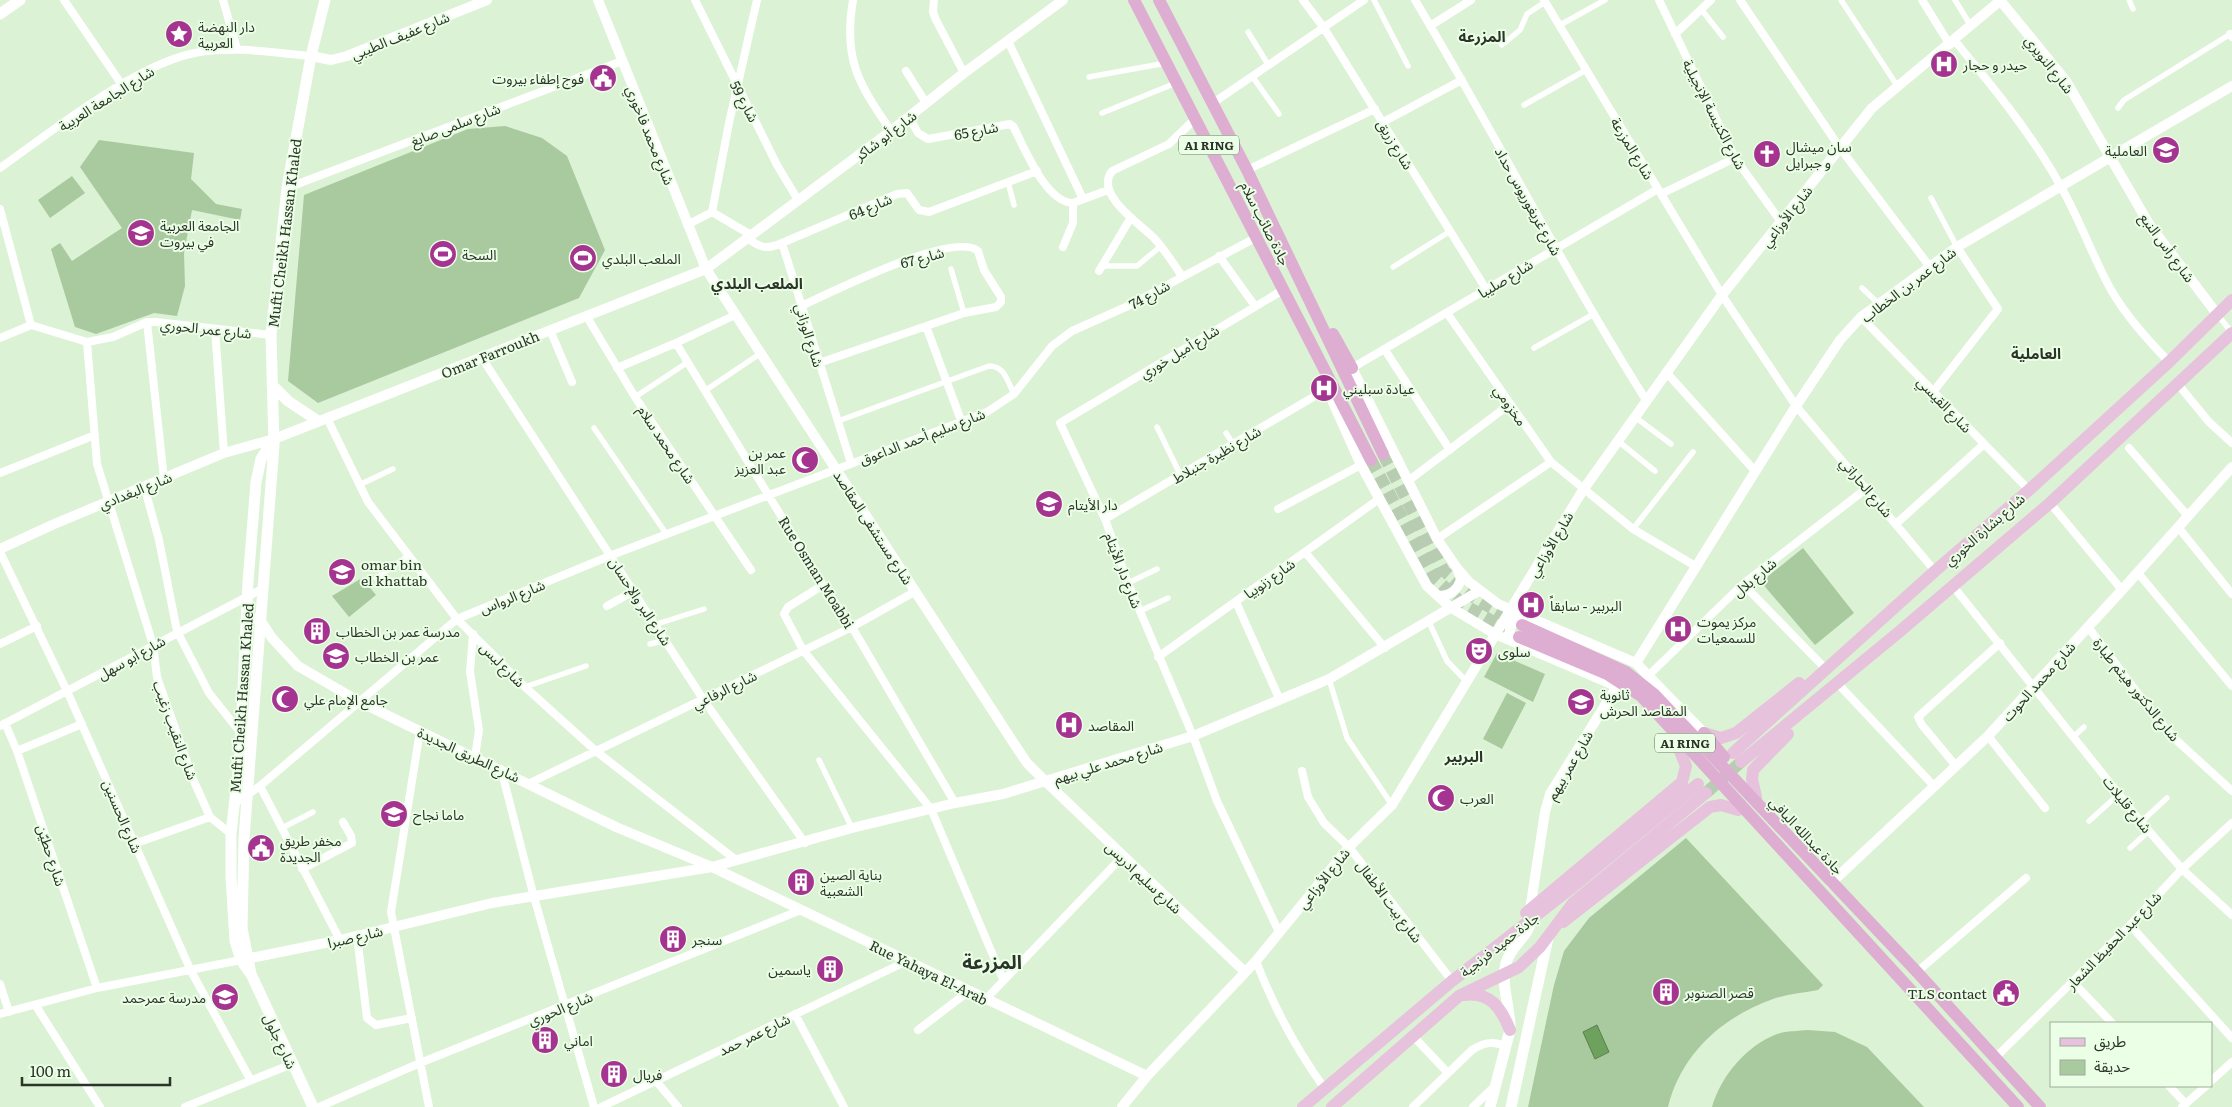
<svg xmlns="http://www.w3.org/2000/svg" width="2232" height="1107" font-family="Literata,'Noto Sans Arabic',serif">
<rect width="100%" height="100%" fill="#dbf2d4"/>
<path fill="#a9c99f" d="M505,126L542,138L567,156L605,250L579,298L318,403L288,381L304,195L468,129Z
M99,140L194,153L191,179L216,204L242,209L240,220L192,210L184,253L185,286L177,316L154,313L96,334L75,327L51,249L60,243L72,261L122,228L80,167Z
M72,176L85,193L50,218L38,200Z
M1803,548L1854,613L1815,645L1761,582Z
M362,578L376,595L349,617L332,596Z
M1497,653L1545,674L1533,702L1484,677Z
M1507,693L1526,703L1502,749L1483,739Z
M1686,838L1823,985L1818,990C1803,993 1787,994 1773,999C1722,1017 1681,1054 1668,1107H1528L1554,985L1564,951L1589,918Z
M1808,1030L1835,1032L1867,1047L1924,1107H1712C1721,1076 1746,1046 1777,1034C1786,1031 1798,1031 1808,1030Z"/>
<path fill="#6ea15e" stroke="#5a804e" d="M1597,1025L1609,1052L1595,1059L1583,1032Z"/>
<g fill="none" stroke-linecap="round" stroke-linejoin="round">
<path stroke="#b8ccb2" stroke-width="12" stroke-dasharray="12 6" stroke-linecap="butt" d="M1706,793L1741,762"/>
<path stroke="#b8ccb2" stroke-width="12" stroke-dasharray="12 6" stroke-linecap="butt" d="M1383,454L1444,571L1476,599L1515,622
M1371,460L1436,579L1463,604L1511,632"/>
<path stroke="#fff" stroke-width="5.5" d="M1374,0L1408,66
M1841,0L1898,87
M1955,0L1971,26
M2129,0L2133,9
M1701,9L1723,37
M1560,25L1605,0
M1248,32L1269,66
M1502,45L1520,30L1527,14L1545,2
M1252,76L1279,114
M1089,77L1166,63
M1524,105L1586,70
M2118,108L2124,100L2232,33
M1102,113L1176,83
M1008,182L1014,205
M1931,198L1957,247
M1102,266H1137L1161,246
M1393,267L1449,232
M951,269L964,313
M1862,288L1879,304
M2217,314L2232,333
M1534,348L1592,315
M706,390L761,353
M635,397L688,362
M1635,417L1671,444
M838,421L989,366C1005,366 1007,381 1014,394
M1157,427L1180,474
M594,428L667,535
M1226,433L1233,444
M1618,441L1655,471
M359,485L393,469
M1633,529L1693,452
M376,578L408,556
M1128,583L1157,569
M1140,611L1168,598
M1428,620L1447,661L1467,682
M657,624L704,609
M650,644L666,640
M1329,679L1347,738L1392,805
M525,687L586,666
M2073,737L2084,727
M819,760L852,828
M2089,821L2120,793
M2141,822L2167,798
M282,828L313,812
M2130,848L2149,831"/>
<path stroke="#fff" stroke-width="8" d="M64,0L122,85
M223,0L237,49
M695,0L777,165L798,200
M853,0C843,59 858,83 891,131
M934,0L933,12L936,20L964,73
M1303,0L1324,28L1486,289
M1415,0C1494,132 1564,270 1646,400
M1544,0L1722,295L1796,406L1935,571
M1659,0L1735,158L1781,222
M1740,0L1840,148L1930,267
M1922,0L1950,45
M1430,26L1471,0
M1675,34L1711,0
M2230,34L2232,37
M1008,41L1083,199
M1955,41C1993,87 2031,133 2060,185C2079,218 2092,255 2110,288C2126,316 2147,339 2169,362
M906,71L926,103
M1213,103L1364,0
M909,117L918,133L928,139L1010,124L1013,126C1025,148 1045,202 1073,203L1108,190
M1383,122L1462,80
M0,168C51,132 139,61 200,52C237,46 274,53 311,56
M1247,170L1375,109
M287,188L622,61
M1661,194L1735,158
M0,209L31,325
M712,212L751,235
M687,225L712,212L729,123L757,0
M747,238C761,248 766,250 782,243L851,463
M782,243L897,194L907,193L919,210L929,212L1037,171
M1063,247L1073,223V203
M1219,256L1255,306
M1099,271L1130,219
M1182,276C1173,263 1165,250 1154,238C1140,224 1094,194 1112,171L1169,144L1195,119
M801,306C830,293 954,230 978,251L984,270L1001,297V302L996,307L964,313L819,363
M1447,313L1551,462L1633,529L1697,567
M587,317L635,397L751,570
M1861,317L2029,490
M147,322L164,479
M926,326L962,423
M215,329L224,453
M550,330L572,382
M0,338L31,325L87,342L113,337L147,322H156L271,335
M87,342L97,464L153,645L157,677L193,779L210,817L231,834
M676,343L823,585L852,627L955,803
M1385,350L1450,450
M482,358L703,699L805,843
M617,368L676,343L735,315
M1352,368L1658,189
M1666,372L1755,471
M2177,383L2209,422L2232,443
M1933,392L1998,309L1957,247
M327,418L368,502L457,619L525,687L597,752L736,860
M2129,448L2187,515
M0,473L95,435
M1408,481L1510,404
M144,486L159,540L177,631L209,693L240,732
M2050,503L2122,590
M1278,509L1361,465
M1105,519L1327,389
M1897,523L1984,444
M2178,527L2232,594
M1437,539L1551,462
M0,552L67,691L191,971L250,1079
M1305,552L1385,648
M2138,573L2232,686
M1743,584L1821,664
M823,585L788,607L784,614L803,650L931,809L1003,979
M1953,586L2141,822L2182,869L2232,915
M1236,602L1279,698
M607,606L634,591
M2088,627L2154,715L2174,738L2232,791
M473,634L470,672L479,730L475,757
M0,644L37,626
M1158,657L1379,499
M1649,675L1743,584L1867,488
M1841,687L1934,786
M5,723L17,751L97,988
M0,726L262,589
M420,731L391,912L429,1107
M1988,736L2045,808
M17,751L82,724
M1956,766L1922,725L1918,717L2000,643
M501,769L534,897L594,1107
M1302,771L1308,797L1324,823L1349,847L1452,981
M530,783L852,627L916,591
M260,786L340,940
M234,804L260,786L457,619L612,555L987,412L1014,394L1052,346L1072,331L1128,306L1257,237
M134,844L210,817
M302,869L352,843L351,836L343,822
M2130,925L2232,1038
M1279,932L1217,801L1193,736L1128,583L1105,519L1060,423L1283,290
M357,936L367,1018L376,1025L412,1018
M1256,961C1274,1008 1296,1049 1325,1089
M1917,972L2026,878
M2073,982L2112,1023
M0,984L9,1012
M986,999L1122,857
M36,1006L100,1107
M0,1014L97,988L241,960
M795,1014L844,1107
M918,1030L969,991
M1413,1036L1448,1073
M1995,1058L2130,925L2182,869L2232,823
M656,1081L678,1107
M2211,1081L2232,1062
M2169,1086L2186,1104
M185,1107L292,1064
M319,1107L420,1063L801,910
M601,1107L907,961
M1413,1107L1472,1050C1485,1042 1492,1041 1506,1046
M1473,1107L1495,1086
M2182,1107L2206,1086"/>
<path stroke="#fff" stroke-width="10" d="M598,0L706,269L1011,739L1027,763L1045,781L1245,972
M2000,0L2066,81L2149,224L2217,314
M311,56L331,60L347,56L487,0
M1352,368L1437,539L1457,568L1469,582L1498,604L1636,663L1704,733
M1327,389L1361,465L1427,586L1450,607L1495,634L1618,687
M0,549L52,525L224,453L274,439L706,269L891,131L964,73L1063,0
M1438,596C1449,596 1458,590 1461,579L1458,571
M246,615L261,621L272,638L298,666L360,702L616,827L712,867L1147,1076
M1515,642L1509,634L1512,622L1517,618L1526,617
M1636,663L1796,406L1840,340L1861,317L1957,247L2232,86
M1831,883L1988,736L2122,590L2232,467
M1530,910L1545,812L1550,794L1617,686
M241,960L340,940L492,903L712,867L852,828L955,803L1003,794L1193,736L1329,679L1479,591
M1122,1107L1147,1076L1256,961L1349,847L1392,805L1583,490L1722,295L1872,108L2001,0"/>
<path stroke="#fff" stroke-width="11" d="M0,14L20,0
M272,385L288,401L318,421
M250,973L241,960L235,941L231,877V834L240,753L248,582L256,482L261,459L273,440
M313,1107L251,974L242,928L244,838L274,445L271,335L287,188L311,56L325,0
M1490,1107L1510,1030C1511,1008 1500,985 1506,963C1511,945 1527,939 1532,919
M1511,1107L1548,938"/>
<path stroke="#e6c2dd" stroke-width="12" d="M1704,733L1721,738L1736,733L1799,683
M1733,753L1935,571L2029,490L2169,362L2232,300
M1741,762L1899,632L2050,503L2232,333
M1756,797L1752,779L1753,770L1788,734
M1526,913L1682,782L1686,766L1677,744
M1563,922L1710,807L1721,805L1738,810
M1464,995C1490,991 1501,1008 1510,1030
M1303,1107L1452,981L1570,889L1698,784
M1332,1107L1459,996L1519,967L1540,947L1573,903L1706,793"/>
<path stroke="#deaed2" stroke-width="12" d="M1134,0L1371,460
M1159,0L1247,170L1383,454
M1333,334L1352,368
M1522,625L1626,672L1655,695L1917,972L2040,1107
M1519,637L1607,674L1641,696L2018,1107
M1704,733L1724,757"/>
</g>
<defs>
<g id="sight-disc" transform="scale(1.4375)"><circle r="9.5" fill="#a53490" stroke="#ebfee6"/><path d="M0-6L1.8-2.2L6-1.7L2.9 1.2L3.7 5.4L0 3.3L-3.7 5.4L-2.9 1.2L-6-1.7L-1.8-2.2Z" fill="#fff"/></g>
<g id="hospital-disc" transform="scale(1.4375)"><circle r="9.5" fill="#a53490" stroke="#ebfee6"/><path d="M-5-5h3v3.5h4V-5h3V5h-3V1.5h-4V5h-3Z" fill="#fff"/></g>
<g id="civic-disc" transform="scale(1.4375)"><circle r="9.5" fill="#a53490" stroke="#ebfee6"/><path d="M-.6-6.5H3V-4.5H.6V-3L4-1V1h2V6H-6V1h2V-1L-.6-3ZM-1.2 2.5V6h2.4V2.5Z" fill="#fff"/></g>
<g id="school-disc" transform="scale(1.4375)"><circle r="9.5" fill="#a53490" stroke="#ebfee6"/><path d="M0-5L7-2L0 1L-7-2ZM-4 1L0 2.5L4 1V4Q0 6-4 4Z" fill="#fff"/></g>
<g id="church-disc" transform="scale(1.4375)"><circle r="9.5" fill="#a53490" stroke="#ebfee6"/><path d="M-1.2-6h2.4v3.5h3.3v2.4h-3.3V6h-2.4V-.1h-3.3v-2.4h3.3Z" fill="#fff"/></g>
<g id="university-disc" transform="scale(1.4375)"><circle r="9.5" fill="#a53490" stroke="#ebfee6"/><path d="M0-5L7-2L0 1L-7-2ZM-4 1L0 2.5L4 1V4Q0 6-4 4Z" fill="#fff"/></g>
<g id="stadium-disc" transform="scale(1.4375)"><circle r="9.5" fill="#a53490" stroke="#ebfee6"/><path d="M0-5a6.5 5 0 1 0 0 10a6.5 5 0 1 0 0-10ZM-3.5-1.8h7v3.6h-7Z" fill="#fff"/></g>
<g id="mosque-disc" transform="scale(1.4375)"><circle r="9.5" fill="#a53490" stroke="#ebfee6"/><path d="M3.5-4.9A6 6 0 1 0 3.5 4.9A5 5 0 1 1 3.5-4.9Z" fill="#fff"/></g>
<g id="building-disc" transform="scale(1.4375)"><circle r="9.5" fill="#a53490" stroke="#ebfee6"/><path d="M-4-6H4V6H1V3H-1V6H-4ZM-2.5-4.3h1.7v1.8h-1.7ZM.8-4.3h1.7v1.8H.8ZM-2.5-1h1.7V.8h-1.7ZM.8-1h1.7V.8H.8Z" fill="#fff"/></g>
<g id="theatre-disc" transform="scale(1.4375)"><circle r="9.5" fill="#a53490" stroke="#ebfee6"/><path d="M-5-5.5Q0-4 5-5.5V0Q5 5 0 6Q-5 5-5 0ZM-3.3-2.5H-1v1.5H-3.3ZM1-2.5H3.3v1.5H1ZM-2.8 1Q0 5.5 2.8 1Z" fill="#fff"/></g>
</defs>
<g fill-rule="evenodd">
<use href="#sight-disc" x="179" y="34"/>
<use href="#hospital-disc" x="1944" y="64"/>
<use href="#civic-disc" x="603" y="78"/>
<use href="#school-disc" x="2166" y="150"/>
<use href="#church-disc" x="1767" y="154"/>
<use href="#university-disc" x="141" y="233"/>
<use href="#stadium-disc" x="443" y="254"/>
<use href="#stadium-disc" x="583" y="258"/>
<use href="#hospital-disc" x="1324" y="388"/>
<use href="#mosque-disc" x="805" y="460"/>
<use href="#school-disc" x="1049" y="504"/>
<use href="#school-disc" x="342" y="572"/>
<use href="#hospital-disc" x="1531" y="605"/>
<use href="#hospital-disc" x="1678" y="629"/>
<use href="#building-disc" x="317" y="631"/>
<use href="#theatre-disc" x="1479" y="651"/>
<use href="#school-disc" x="336" y="656"/>
<use href="#mosque-disc" x="285" y="699"/>
<use href="#school-disc" x="1581" y="702"/>
<use href="#hospital-disc" x="1069" y="725"/>
<use href="#mosque-disc" x="1441" y="798"/>
<use href="#school-disc" x="394" y="814"/>
<use href="#civic-disc" x="261" y="848"/>
<use href="#building-disc" x="801" y="882"/>
<use href="#building-disc" x="673" y="939"/>
<use href="#building-disc" x="830" y="969"/>
<use href="#building-disc" x="1666" y="992"/>
<use href="#civic-disc" x="2006" y="993"/>
<use href="#school-disc" x="225" y="997"/>
<use href="#building-disc" x="545" y="1040"/>
<use href="#building-disc" x="614" y="1074"/>
</g>
<g text-anchor="middle" dominant-baseline="central" stroke-width="4" stroke-linejoin="round" paint-order="stroke">
<g fill="#ebfee6" stroke="#657162" stroke-width="1">
<rect x="1179" y="135.5" width="60" height="19" rx="4"/>
<rect x="1655" y="733.5" width="60" height="19" rx="4"/>
</g>
<g font-size="12" font-weight="bold" fill="#2b3429">
<text x="1209" y="145">A1 RING</text>
<text x="1685" y="743">A1 RING</text>
</g>
<g font-size="14" fill="#2b3429" stroke="#ebfee6" text-anchor="start">
<text x="198" y="26">دار النهضة<tspan x="198" dy="16">العربية</tspan></text>
<text x="1963" y="64">حيدر و حجار</text>
<text x="584" y="78" text-anchor="end">فوج إطفاء بيروت</text>
<text x="1786" y="146">سان ميشال<tspan x="1786" dy="16">و جبرايل</tspan></text>
<text x="2147" y="150" text-anchor="end">العاملية</text>
<text x="160" y="225">الجامعة العربية<tspan x="160" dy="16">في بيروت</tspan></text>
<text x="462" y="254">السحة</text>
<text x="602" y="258">الملعب البلدي</text>
<text x="1343" y="388">عيادة سبليني</text>
<text x="786" y="452" text-anchor="end">عمر بن<tspan x="786" dy="16">عبد العزيز</tspan></text>
<text x="1068" y="504">دار الأيتام</text>
<text x="361" y="564">omar bin<tspan x="361" dy="16">el khattab</tspan></text>
<text x="1550" y="605">البربير - سابقاً</text>
<text x="1697" y="621">مركز يموت<tspan x="1697" dy="16">للسمعيات</tspan></text>
<text x="336" y="631">مدرسة عمر بن الخطاب</text>
<text x="1498" y="651">سلوى</text>
<text x="355" y="656">عمر بن الخطاب</text>
<text x="1600" y="694">ثانوية<tspan x="1600" dy="16">المقاصد الحرش</tspan></text>
<text x="304" y="699">جامع الإمام علي</text>
<text x="1088" y="725">المقاصد</text>
<text x="1460" y="798">العرب</text>
<text x="413" y="814">ماما نجاح</text>
<text x="280" y="840">مخفر طريق<tspan x="280" dy="16">الجديدة</tspan></text>
<text x="820" y="874">بناية الصين<tspan x="820" dy="16">الشعبية</tspan></text>
<text x="692" y="939">سنجر</text>
<text x="811" y="969" text-anchor="end">ياسمين</text>
<text x="1685" y="992">قصر الصنوبر</text>
<text x="1987" y="993" text-anchor="end">TLS contact</text>
<text x="206" y="997" text-anchor="end">مدرسة عمرحمد</text>
<text x="564" y="1040">اماني</text>
<text x="633" y="1074">فريال</text>
</g>
<g font-size="14" fill="#2b3429" stroke="#ebfee6">
<text transform="translate(400 35) rotate(-22)">شارع عفيف الطيبي</text>
<text transform="translate(2050 64) rotate(52)">شارع النويري</text>
<text transform="translate(106 98) rotate(-32)">شارع الجامعة العربية</text>
<text transform="translate(745 101) rotate(62)">شارع 59</text>
<text transform="translate(1715 114) rotate(63)">شارع الكنيسة الإنجيلية</text>
<text transform="translate(455 124) rotate(-21)">شارع سلمى صايغ</text>
<text transform="translate(976 130) rotate(-11)">شارع 65</text>
<text transform="translate(651 135) rotate(68)">شارع محمد فاخوري</text>
<text transform="translate(885 135) rotate(-37)">شارع أبو شاكر</text>
<text transform="translate(1396 144) rotate(59)">شارع زريق</text>
<text transform="translate(1633 148) rotate(59)">شارع المزرعة</text>
<text transform="translate(1529 201) rotate(61)">شارع غريغوريوس حداد</text>
<text transform="translate(870 206) rotate(-23)">شارع 64</text>
<text transform="translate(1786 216) rotate(-52)">شارع الأوزاعي</text>
<text transform="translate(1266 223) rotate(63)">جادة صائب سلام</text>
<text transform="translate(284 233) rotate(-83)">Mufti Cheikh Hassan Khaled</text>
<text transform="translate(2168 247) rotate(54)">شارع رأس النبع</text>
<text transform="translate(922 257) rotate(-15)">شارع 67</text>
<text transform="translate(1505 278) rotate(-31)">شارع صليبا</text>
<text transform="translate(1908 284) rotate(-37)">شارع عمر بن الخطاب</text>
<text transform="translate(1149 294) rotate(-29)">شارع 74</text>
<text transform="translate(206 328) rotate(6)">شارع عمر الحوري</text>
<text transform="translate(810 335) rotate(73)">شارع الوزاني</text>
<text transform="translate(1179 351) rotate(-31)">شارع أميل خوري</text>
<text transform="translate(490 354) rotate(-22)">Omar Farroukh</text>
<text transform="translate(1945 404) rotate(46)">شارع القيسي</text>
<text transform="translate(1511 405) rotate(55)">مخزومي</text>
<text transform="translate(922 436) rotate(-21)">شارع سليم أحمد الداعوق</text>
<text transform="translate(667 444) rotate(56)">شارع محمد سلام</text>
<text transform="translate(1216 454) rotate(-30)">شارع نظيرة جنبلاط</text>
<text transform="translate(1867 487) rotate(50)">شارع الحاراتي</text>
<text transform="translate(135 490) rotate(-22)">شارع البغدادي</text>
<text transform="translate(874 527) rotate(57)">شارع مستشفى المقاصد</text>
<text transform="translate(1984 529) rotate(-41)">شارع بشارة الخوري</text>
<text transform="translate(1550 544) rotate(-59)">شارع الأوزاعي</text>
<text transform="translate(1124 570) rotate(69)">شارع دار الأيتام</text>
<text transform="translate(817 572) rotate(58)">Rue Osman Moabbi</text>
<text transform="translate(1754 577) rotate(-40)">شارع بلال</text>
<text transform="translate(1269 578) rotate(-35)">شارع زنوبيا</text>
<text transform="translate(512 596) rotate(-22)">شارع الرواس</text>
<text transform="translate(641 601) rotate(57)">شارع البر والإحسان</text>
<text transform="translate(131 657) rotate(-29)">شارع أبو سهل</text>
<text transform="translate(503 664) rotate(45)">شارع لبس</text>
<text transform="translate(2038 681) rotate(-48)">شارع محمد الحوت</text>
<text transform="translate(724 689) rotate(-26)">شارع الرفاعي</text>
<text transform="translate(2137 689) rotate(51)">شارع الدكتور هيثم طبارة</text>
<text transform="translate(241 698) rotate(-86)">Mufti Cheikh Hassan Khaled</text>
<text transform="translate(176 730) rotate(70)">شارع النقيب زغيب</text>
<text transform="translate(469 754) rotate(25)">شارع الطريق الجديدة</text>
<text transform="translate(1108 762) rotate(-17)">شارع محمد علي بيهم</text>
<text transform="translate(1569 765) rotate(-60)">شارع عمر بيهم</text>
<text transform="translate(2128 804) rotate(51)">شارع قليلات</text>
<text transform="translate(123 816) rotate(67)">شارع الحسنين</text>
<text transform="translate(1807 835) rotate(47)">جادة عبدالله اليافي</text>
<text transform="translate(52 855) rotate(72)">شارع حطيّن</text>
<text transform="translate(1144 877) rotate(43)">شارع سليم ادريس</text>
<text transform="translate(1323 878) rotate(-51)">شارع الأوزاعي</text>
<text transform="translate(1390 901) rotate(53)">شارع بيت الأطفال</text>
<text transform="translate(355 936) rotate(-13)">شارع صبرا</text>
<text transform="translate(2113 940) rotate(-46)">شارع عبد الحفيظ الشعار</text>
<text transform="translate(1499 944) rotate(-38)">جادة حميد فرنجية</text>
<text transform="translate(929 972) rotate(26)">Rue Yahaya El-Arab</text>
<text transform="translate(560 1008) rotate(-22)">شارع الحوري</text>
<text transform="translate(754 1034) rotate(-26)">شارع عمر حمد</text>
<text transform="translate(281 1041) rotate(65)">شارع جلول</text>
</g>
<g font-size="15" font-weight="bold" fill="#2b3429" stroke="#ebfee6">
<text x="1482" y="35">المزرعة</text>
<text x="757" y="282">الملعب البلدي</text>
<text x="2036" y="352">العاملية</text>
<text x="1464" y="755">البربير</text>
</g>
<g font-size="19" font-weight="bold" fill="#2b3429" stroke="#ebfee6">
<text x="992" y="961">المزرعة</text>
</g>
</g>
<rect x="2050" y="1022" width="162" height="65" fill="#ebfee6" stroke="#9ead9a"/>
<rect x="2060" y="1038" width="25" height="8" fill="#e6c2dd" stroke="#9ead9a"/>
<text x="2094" y="1047" font-size="15" fill="#2b3429">طريق</text>
<rect x="2060" y="1060" width="25" height="15" fill="#a9c99f" stroke="#9ead9a"/>
<text x="2094" y="1072" font-size="15" fill="#2b3429">حديقة</text>
<path d="M22 1077v8h148v-8" fill="none" stroke="#2b3429" stroke-width="2.5"/>
<text x="30" y="1077" font-size="15" fill="#2b3429" stroke="#ebfee6" stroke-width="4" paint-order="stroke">100 m</text>
</svg>
